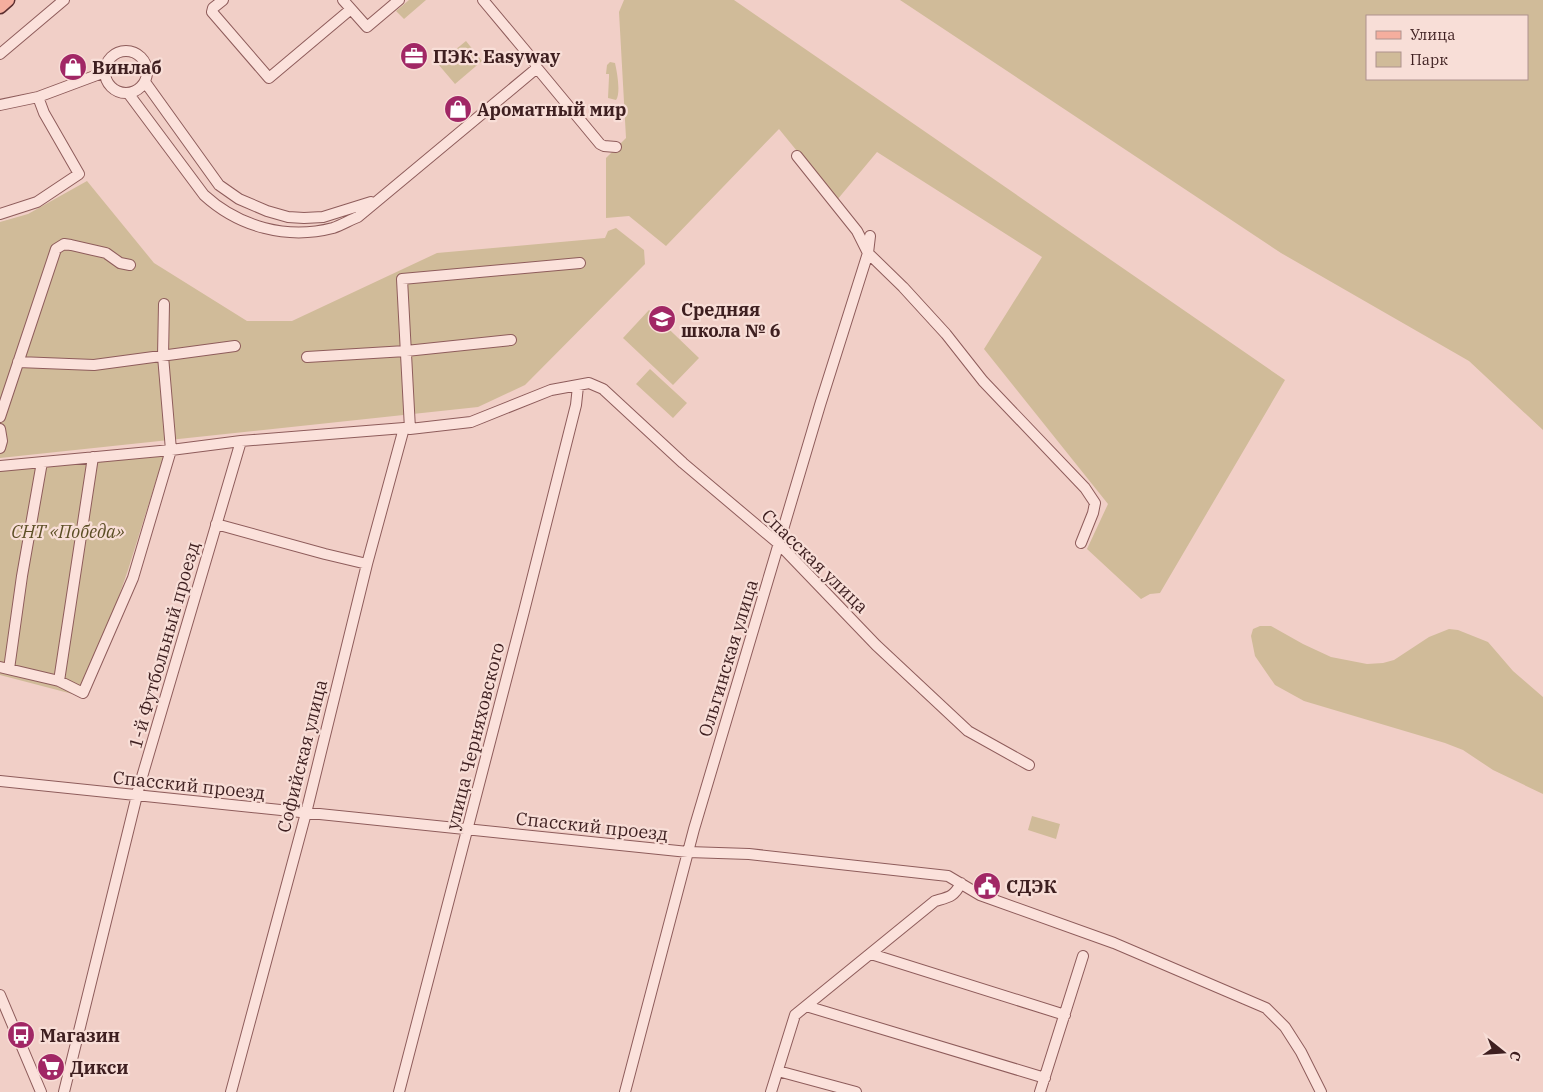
<svg xmlns="http://www.w3.org/2000/svg" width="1543" height="1092" font-family="'IBM Plex Serif',serif">
<rect width="100%" height="100%" fill="#f1cfc7"/>
<path fill="#d0bb99" fill-rule="evenodd" d="M409,0H426L404,19L396,11Z
M624,0H734L1285,380L1160,593L1150,594L1141,599L1087,549L1108,504L984,349L1042,257L877,152L837,200L779,129L666,246L629,216L606,218V158L626,138L619,12Z
M900,0H1543V430L1469,361L1281,253ZM1367,16H1527V79H1367Z
M466,41L482,61L455,84L438,64L450,55H454L455,50Z
M610,62L615,63C617,72 621,93 616,100L608,98L609,77V74H606L607,65Z
M87,181L154,263L247,321H292L437,253L605,238L608,231L616,228L644,250L645,264L525,385L478,407L0,458V222L28,214Z
M649,310L699,358L673,385L623,338Z
M650,369L687,403L673,418L636,384Z
M164,455L128,570L84,697L0,675V468Z
M1260,626H1271L1303,644L1331,657L1367,664L1383,663L1394,660L1429,637L1449,629L1458,630L1488,642L1513,671L1543,697V794L1493,770L1463,750L1445,743L1304,701L1275,685L1255,656L1251,636L1253,629Z
M1032,816L1060,824L1056,839L1028,830Z"/>
<g fill="none" stroke-linecap="round" stroke-linejoin="round">
<g stroke="#8e5c5b" stroke-width="12">
<path id="minor" d="M223,0L213,8L212,12L269,78L351,9
M343,0L367,27L399,0
M483,0L534,61L537,68L600,144L604,146L616,147
M105 72a21 21 0 1 1 42 0a21 21 0 1 1-42 0Z
M0,54L64,0
M145,82L219,185L239,199L267,211L288,217L304,218L323,217L371,202
M128,93L204,195C239,227 287,240 333,228C342,225 350,220 358,217L537,68
M0,105L38,97L105,72
M797,156L857,231L868,253L903,287L946,334L983,381L1085,488L1095,503L1093,513L1081,543
M0,214L37,202L79,174L44,113L38,97
M307,357L406,351L511,340
M18,362L94,365L235,346
M0,417L56,249L64,244L71,245L106,253L120,263L130,265
M0,429L2,441L0,448
M410,429L402,279L580,263
M0,466L171,450L241,441L404,428L410,429L471,422L551,390L589,383L603,389L683,463L779,544L876,645L968,731L1029,765
M216,524L325,554L367,564
M0,667L59,681L83,693L133,578L171,450L163,356L164,304
M9,669L22,576L42,462
M59,681L93,457
M0,781L688,852L749,854L948,876L980,895L1114,943L1266,1008L1285,1027L1301,1052L1321,1092
M871,954L1065,1015
M0,995L41,1092
M806,1006L1045,1078
M778,1071L856,1092
M64,1092L139,787L241,441
M231,1092L306,813L367,564L404,428
M399,1092L524,611L576,405L578,386
M625,1092L694,829L820,405L868,253L870,236
M771,1092L795,1015L935,901C949,897 954,897 961,883
M1040,1092L1083,956"/>
</g>
<g stroke="#5c2f30" stroke-width="15">
<path id="major" d="M0,7L8,0"/>
</g>
<use href="#minor" stroke="#fbe1db" stroke-width="10"/>
<use href="#major" stroke="#f5ae9e" stroke-width="12"/>
</g>
<defs>
<g id="office-disc" transform="scale(1.4375)"><circle r="9.5" fill="#a12765" stroke="#f8ded7"/><path d="M-6-3h4V-5.5h4V-3h4V5H-6ZM-1-4.5V-3h2v-1.5ZM-6 0V1H6V0Z" fill="#fff"/></g>
<g id="shop-disc" transform="scale(1.4375)"><circle r="9.5" fill="#a12765" stroke="#f8ded7"/><path d="M-5-2.5h2.3a2.7 3.5 0 0 1 5.4 0H5L5.5 6h-11ZM-1.5-2.5h3a1.5 2.3 0 0 0-3 0Z" fill="#fff"/></g>
<g id="school-disc" transform="scale(1.4375)"><circle r="9.5" fill="#a12765" stroke="#f8ded7"/><path d="M0-5L7-2L0 1L-7-2ZM-4 1L0 2.5L4 1V4Q0 6-4 4Z" fill="#fff"/></g>
<g id="civic-disc" transform="scale(1.4375)"><circle r="9.5" fill="#a12765" stroke="#f8ded7"/><path d="M-.6-6.5H3V-4.5H.6V-3L4-1V1h2V6H-6V1h2V-1L-.6-3ZM-1.2 2.5V6h2.4V2.5Z" fill="#fff"/></g>
<g id="bus-disc" transform="scale(1.4375)"><circle r="9.5" fill="#a12765" stroke="#f8ded7"/><path d="M-5-6H5V4H4V6H2V4H-2V6H-4V4H-5ZM-3.5-4V0h7V-4ZM-3.5 1.2v1.5H-2V1.2ZM2 1.2v1.5H3.5V1.2Z" fill="#fff"/></g>
<g id="supermarket-disc" transform="scale(1.4375)"><circle r="9.5" fill="#a12765" stroke="#f8ded7"/><path d="M-6-5.5h2.5l.6 2H6L4.5 2H-2.5L-4.4-4H-6ZM-1.5 3.2a1.3 1.3 0 1 0 .1 0ZM3 3.2a1.3 1.3 0 1 0 .1 0Z" fill="#fff"/></g>
</defs>
<g fill-rule="evenodd">
<use href="#office-disc" x="414" y="56"/>
<use href="#shop-disc" x="73" y="67"/>
<use href="#shop-disc" x="458" y="109"/>
<use href="#school-disc" x="662" y="319"/>
<use href="#civic-disc" x="987" y="886"/>
<use href="#bus-disc" x="21" y="1035"/>
<use href="#supermarket-disc" x="51" y="1067"/>
</g>
<g text-anchor="middle" dominant-baseline="central" stroke-width="4.5" stroke-linejoin="round" paint-order="stroke">
<g font-size="18" font-weight="bold" fill="#3e1f20" stroke="#f8ded7" text-anchor="start">
<text x="433" y="56">ПЭК: Easyway</text>
<text x="92" y="67">Винлаб</text>
<text x="477" y="109">Ароматный мир</text>
<text x="681" y="309">Средняя<tspan x="681" dy="21">школа № 6</tspan></text>
<text x="1006" y="886">СДЭК</text>
<text x="40" y="1035">Магазин</text>
<text x="70" y="1067">Дикси</text>
</g>
<g font-size="18" font-style="italic" fill="#5b4e25" stroke="#f8ded7">
<text x="68" y="531">СНТ «Победа»</text>
</g>
<g font-size="18" fill="#3e1f20" stroke="#f8ded7">
<text transform="translate(815 561) rotate(44)">Спасская улица</text>
<text transform="translate(164 645) rotate(-74)">1-й Футбольный проезд</text>
<text transform="translate(728 658) rotate(-73)">Ольгинская улица</text>
<text transform="translate(475 736) rotate(-76)">улица Черняховского</text>
<text transform="translate(302 756) rotate(-76)">Софийская улица</text>
<text transform="translate(189 785) rotate(6)">Спасский проезд</text>
<text transform="translate(592 826) rotate(6)">Спасский проезд</text>
</g>
</g>
<rect x="1366" y="15" width="162" height="65" fill="#f8ded7" stroke="#ae928e"/>
<rect x="1376" y="31" width="25" height="8" fill="#f5ae9e" stroke="#ae928e"/>
<text x="1410" y="40" font-size="15" fill="#3e1f20">Улица</text>
<rect x="1376" y="52" width="25" height="15" fill="#d0bb99" stroke="#ae928e"/>
<text x="1410" y="65" font-size="15" fill="#3e1f20">Парк</text>
<g transform="translate(1503 1052) rotate(107)" stroke="#f8ded7" stroke-width="4" paint-order="stroke">
<path d="M0-4L9 19L0 12L-9 19Z" fill="#3e1f20"/>
<text y="-8" font-size="14" font-weight="bold" text-anchor="middle" fill="#3e1f20">С</text>
</g>
</svg>
